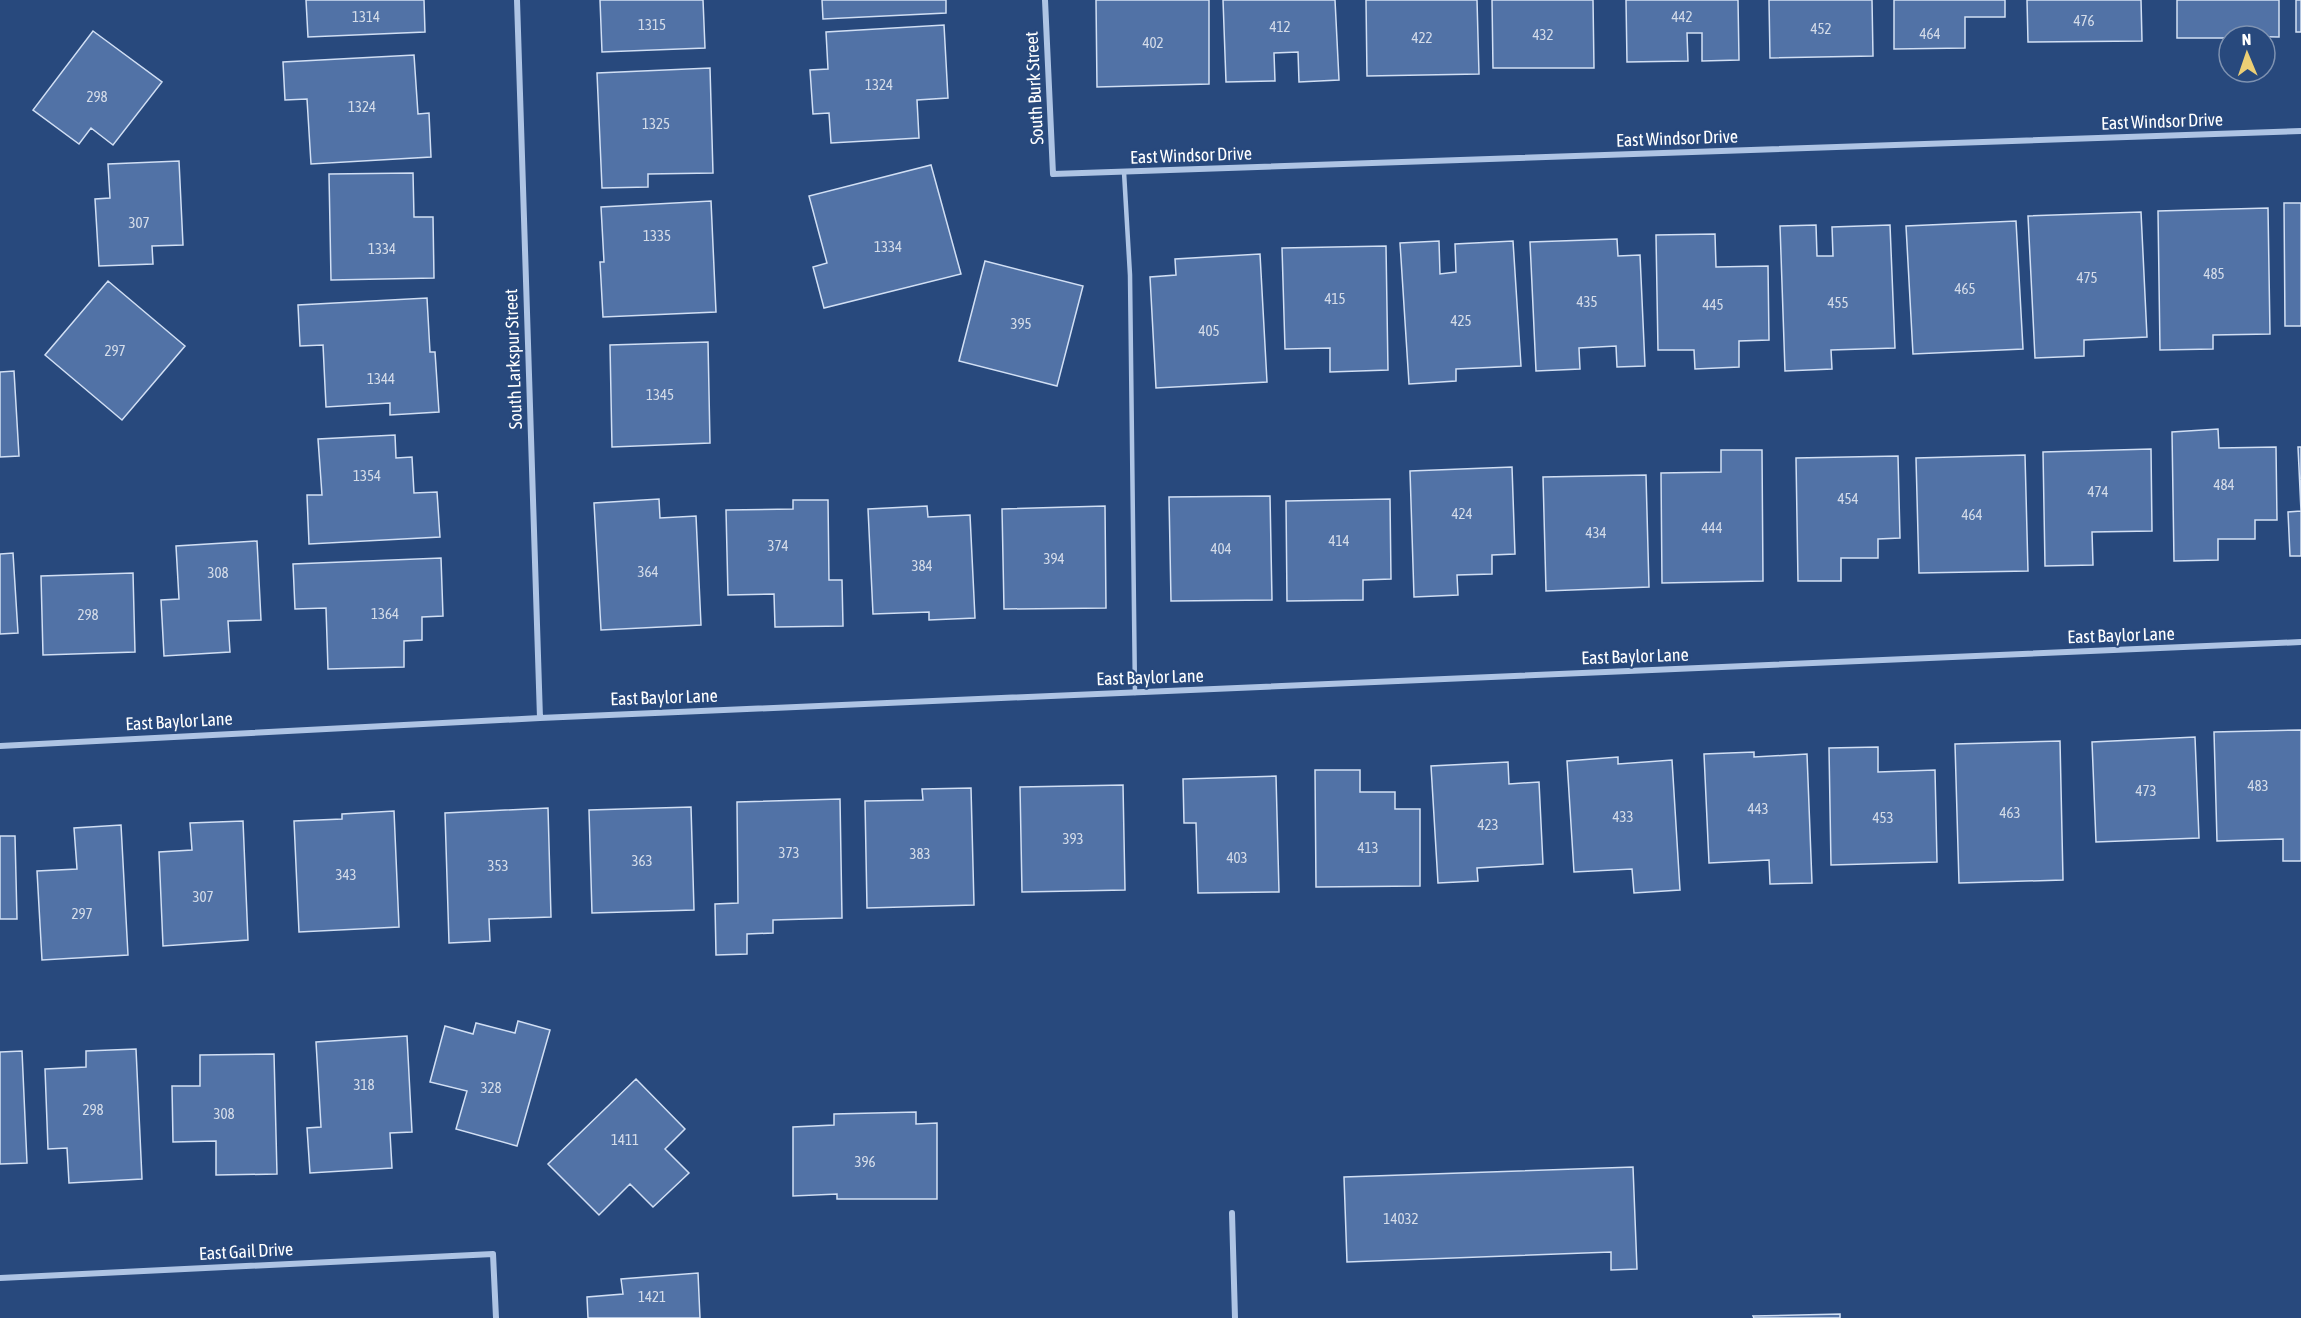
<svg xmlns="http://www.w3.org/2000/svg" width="2301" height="1318" font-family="'Asap Condensed',sans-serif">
<rect width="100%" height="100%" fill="#28497d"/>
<path fill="#5172a6" stroke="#d1dff4" stroke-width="1.5" d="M306,0H424L425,32L308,37Z
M600,0H703L705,48L602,52Z
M822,0H946V13L823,19Z
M1096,0H1209V84L1097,87Z
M1223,0H1335L1339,80L1299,82L1298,52L1274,53L1275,81L1226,82Z
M1366,0H1477L1479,74L1367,76Z
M1492,0H1593L1594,68H1493Z
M1626,0H1738L1739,60L1702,61V33H1687L1688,61L1627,62Z
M1769,0H1872L1873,56L1770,58Z
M1894,0H2005V17H1965V48L1894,49Z
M2027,0H2141L2142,41L2028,42Z
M2177,0H2279V37L2229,36V38H2177Z
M2296,0H2301V32H2296Z
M944,25L948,98L917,100L919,138L831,143L829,113L813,114L810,70L828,69L826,32Z
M93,31L162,82L113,145L91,128L79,144L33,110Z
M414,55L418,114L429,113L431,157L311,164L307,99L285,100L283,62Z
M710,68L713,173L648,174V187L602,188L597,73Z
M179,161L183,245L152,246L153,264L99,266L95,199L110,198L108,164Z
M931,165L961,274L824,308L813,267L827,263L809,196Z
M413,173L414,217H433L434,278L331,280L329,174Z
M711,201L716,312L603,317L600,262H604L601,207Z
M2284,203H2301V326H2285Z
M2268,208L2270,334L2213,335V349L2160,350L2158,211Z
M2141,212L2147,337L2084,340V356L2035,358L2028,216Z
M2016,221L2023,349L1913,354L1906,226Z
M1816,225L1817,256H1833L1832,227L1890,225L1895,348L1831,350L1832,369L1785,371L1780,226Z
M1715,234L1716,267L1768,266L1769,340L1739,341V367L1695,369L1694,350H1658L1656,235Z
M1617,239L1618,256L1640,255L1645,366L1617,367L1616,346L1579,348L1580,369L1536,371L1530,242Z
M1439,241L1440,274L1456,272L1455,244L1513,241L1521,366L1456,369V381L1409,384L1400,243Z
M1386,246L1388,370L1330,372V348L1285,349L1282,248Z
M1260,254L1267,382L1156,388L1150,277L1176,275L1175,259Z
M985,261L1083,286L1057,386L959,361Z
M108,281L185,346L122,420L45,355Z
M427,298L430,352H435L439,412L390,415V403L326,407L323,345L300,346L298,305Z
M708,342L710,443L612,447L610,345Z
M14,371L19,456L0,457V372Z
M2218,429L2219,448L2276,447L2277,520H2255V539H2218V560L2174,561L2172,432Z
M395,435L396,458L412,457L414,493L437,492L440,537L309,544L307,495H322L318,439Z
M2298,447H2301V556H2290L2288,512L2301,511Z
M2151,449L2152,531L2092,532L2093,565L2045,566L2043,452Z
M1721,450H1762L1763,581L1662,583L1661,473L1721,472Z
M2025,455L2028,571L1919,573L1916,458Z
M1898,456L1900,538L1878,539V558H1841V581H1798L1796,458Z
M1512,467L1515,554L1492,555V574L1457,575L1458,595L1414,597L1410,471Z
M1646,475L1649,587L1546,591L1543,477Z
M1270,496L1272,600L1171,601L1169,497Z
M659,499L660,518L696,516L701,625L601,630L594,503Z
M1390,499L1391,579L1363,580V600L1287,601L1286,501Z
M793,500H828L829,580H842L843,626L775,627L774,594L728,595L726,510L793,509Z
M927,506L928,517L970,515L975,618L929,620V612L873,614L868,509Z
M1105,506L1106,608L1004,609L1002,509Z
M257,541L261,620L228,621L230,652L164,656L161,600L179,599L176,546Z
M13,553L18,633L0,634V554Z
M441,558L443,616L422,617V640L404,641V667L328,669L326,608L295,609L293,564Z
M133,573L135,652L43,655L41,576Z
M2301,730V861H2283V839L2217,841L2214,732Z
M2195,737L2199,838L2096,842L2092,742Z
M2060,741L2063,880L1959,883L1955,744Z
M1878,747V772L1935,770L1937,862L1831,865L1829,748Z
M1754,752V757L1807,754L1812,883L1770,884L1769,860L1709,863L1704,754Z
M1618,757V764L1672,760L1680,890L1634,893L1632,869L1574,872L1567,761Z
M1508,762L1509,784L1539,782L1543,864L1477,868L1478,881L1438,883L1431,766Z
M1315,770H1360V792H1395V809H1420V886L1316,887Z
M1276,776L1279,892L1198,893L1196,823H1184L1183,779Z
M1123,785L1125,890L1022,892L1020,787Z
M971,788L974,905L867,908L865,801L923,800L922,789Z
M840,799L842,918L773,920V933L747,934V954L716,955L715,904L738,903L737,802Z
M691,807L694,910L592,913L589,810Z
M548,808L551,917L489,919L490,941L449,943L445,813Z
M394,811L399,927L299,932L294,821L342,819V814Z
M243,821L248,940L163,946L159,852L192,850L190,823Z
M121,825L128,955L42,960L37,871L77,869L74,828Z
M0,836H15L17,919H0Z
M518,1021L550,1030L517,1146L456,1129L467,1091L430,1082L445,1026L473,1034L476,1023L515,1033Z
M407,1036L412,1132L390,1133L392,1168L310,1173L307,1128L321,1127L316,1042Z
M136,1049L142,1179L69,1183L67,1148L48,1149L45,1069L86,1067V1051Z
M22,1051L27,1163L0,1164V1052Z
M274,1054L277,1174L216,1175V1141L173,1142L172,1086H200V1055Z
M636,1079L685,1129L665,1149L689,1173L653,1207L630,1184L599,1215L548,1164Z
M916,1112V1124L937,1123V1199H837V1194L793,1196V1127L834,1125V1114Z
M1633,1167L1637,1269L1611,1270V1252L1347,1262L1344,1177Z
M698,1273L700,1318H588L587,1297L623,1294L621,1279Z
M1840,1314V1318H1754L1753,1316Z"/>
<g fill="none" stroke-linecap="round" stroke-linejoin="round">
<path stroke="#aec4e4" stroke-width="4.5" d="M1124,172L1130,275L1135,693"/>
<path stroke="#aec4e4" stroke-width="6" d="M517,0L540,718
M1045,0L1053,174L2301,131
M0,746L540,718L2301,642
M1232,1213L1235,1318
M0,1278L493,1254L496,1318"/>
</g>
<g text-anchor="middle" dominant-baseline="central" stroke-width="4.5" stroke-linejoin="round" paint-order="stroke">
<g font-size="15" fill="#d4dce9">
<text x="366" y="16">1314</text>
<text x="1682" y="16">442</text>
<text x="2084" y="20">476</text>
<text x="652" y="24">1315</text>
<text x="1280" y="26">412</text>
<text x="1821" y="28">452</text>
<text x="1930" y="33">464</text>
<text x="1543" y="34">432</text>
<text x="1422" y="37">422</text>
<text x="1153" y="42">402</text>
<text x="879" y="84">1324</text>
<text x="97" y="96">298</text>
<text x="362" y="106">1324</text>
<text x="656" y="123">1325</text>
<text x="139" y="222">307</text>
<text x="657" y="235">1335</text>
<text x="888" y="246">1334</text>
<text x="382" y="248">1334</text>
<text x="2214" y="273">485</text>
<text x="2087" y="277">475</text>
<text x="1965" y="288">465</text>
<text x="1335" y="298">415</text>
<text x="1587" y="301">435</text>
<text x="1838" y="302">455</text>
<text x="1713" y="304">445</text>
<text x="1461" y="320">425</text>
<text x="1021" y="323">395</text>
<text x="1209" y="330">405</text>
<text x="115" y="350">297</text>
<text x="381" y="378">1344</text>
<text x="660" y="394">1345</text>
<text x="367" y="475">1354</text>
<text x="2224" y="484">484</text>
<text x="2098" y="491">474</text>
<text x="1848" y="498">454</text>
<text x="1462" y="513">424</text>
<text x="1972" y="514">464</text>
<text x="1712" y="527">444</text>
<text x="1596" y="532">434</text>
<text x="1339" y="540">414</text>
<text x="778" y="545">374</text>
<text x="1221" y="548">404</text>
<text x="1054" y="558">394</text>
<text x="922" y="565">384</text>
<text x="648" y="571">364</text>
<text x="218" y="572">308</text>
<text x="385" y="613">1364</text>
<text x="88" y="614">298</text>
<text x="2258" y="785">483</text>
<text x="2146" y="790">473</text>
<text x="1758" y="808">443</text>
<text x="2010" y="812">463</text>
<text x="1623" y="816">433</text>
<text x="1883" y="817">453</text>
<text x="1488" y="824">423</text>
<text x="1073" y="838">393</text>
<text x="1368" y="847">413</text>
<text x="789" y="852">373</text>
<text x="920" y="853">383</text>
<text x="1237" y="857">403</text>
<text x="642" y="860">363</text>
<text x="498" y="865">353</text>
<text x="346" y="874">343</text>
<text x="203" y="896">307</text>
<text x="82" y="913">297</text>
<text x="364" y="1084">318</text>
<text x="491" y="1087">328</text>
<text x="93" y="1109">298</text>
<text x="224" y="1113">308</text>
<text x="625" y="1139">1411</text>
<text x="865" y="1161">396</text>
<text x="1401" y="1218">14032</text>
<text x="652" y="1296">1421</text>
</g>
<g font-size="18" fill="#fff" stroke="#28497d">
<text transform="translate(1034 88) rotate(-93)">South Burk Street</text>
<text transform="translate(2162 121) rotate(-2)">East Windsor Drive</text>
<text transform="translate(1677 138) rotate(-2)">East Windsor Drive</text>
<text transform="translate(1191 155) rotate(-2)">East Windsor Drive</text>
<text transform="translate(513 359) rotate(-92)">South Larkspur Street</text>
<text transform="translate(2121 635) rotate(-2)">East Baylor Lane</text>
<text transform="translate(1635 656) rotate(-2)">East Baylor Lane</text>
<text transform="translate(1150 677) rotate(-2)">East Baylor Lane</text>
<text transform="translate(664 697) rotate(-2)">East Baylor Lane</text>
<text transform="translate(179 721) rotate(-3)">East Baylor Lane</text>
<text transform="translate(246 1251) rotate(-3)">East Gail Drive</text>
</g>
</g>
<g transform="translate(2247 54) rotate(358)"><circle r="28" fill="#28497d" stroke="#7e92b1" stroke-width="1.5"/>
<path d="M0-4.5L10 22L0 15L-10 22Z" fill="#eccf75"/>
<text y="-9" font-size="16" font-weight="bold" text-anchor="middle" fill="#ffffff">N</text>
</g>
</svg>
